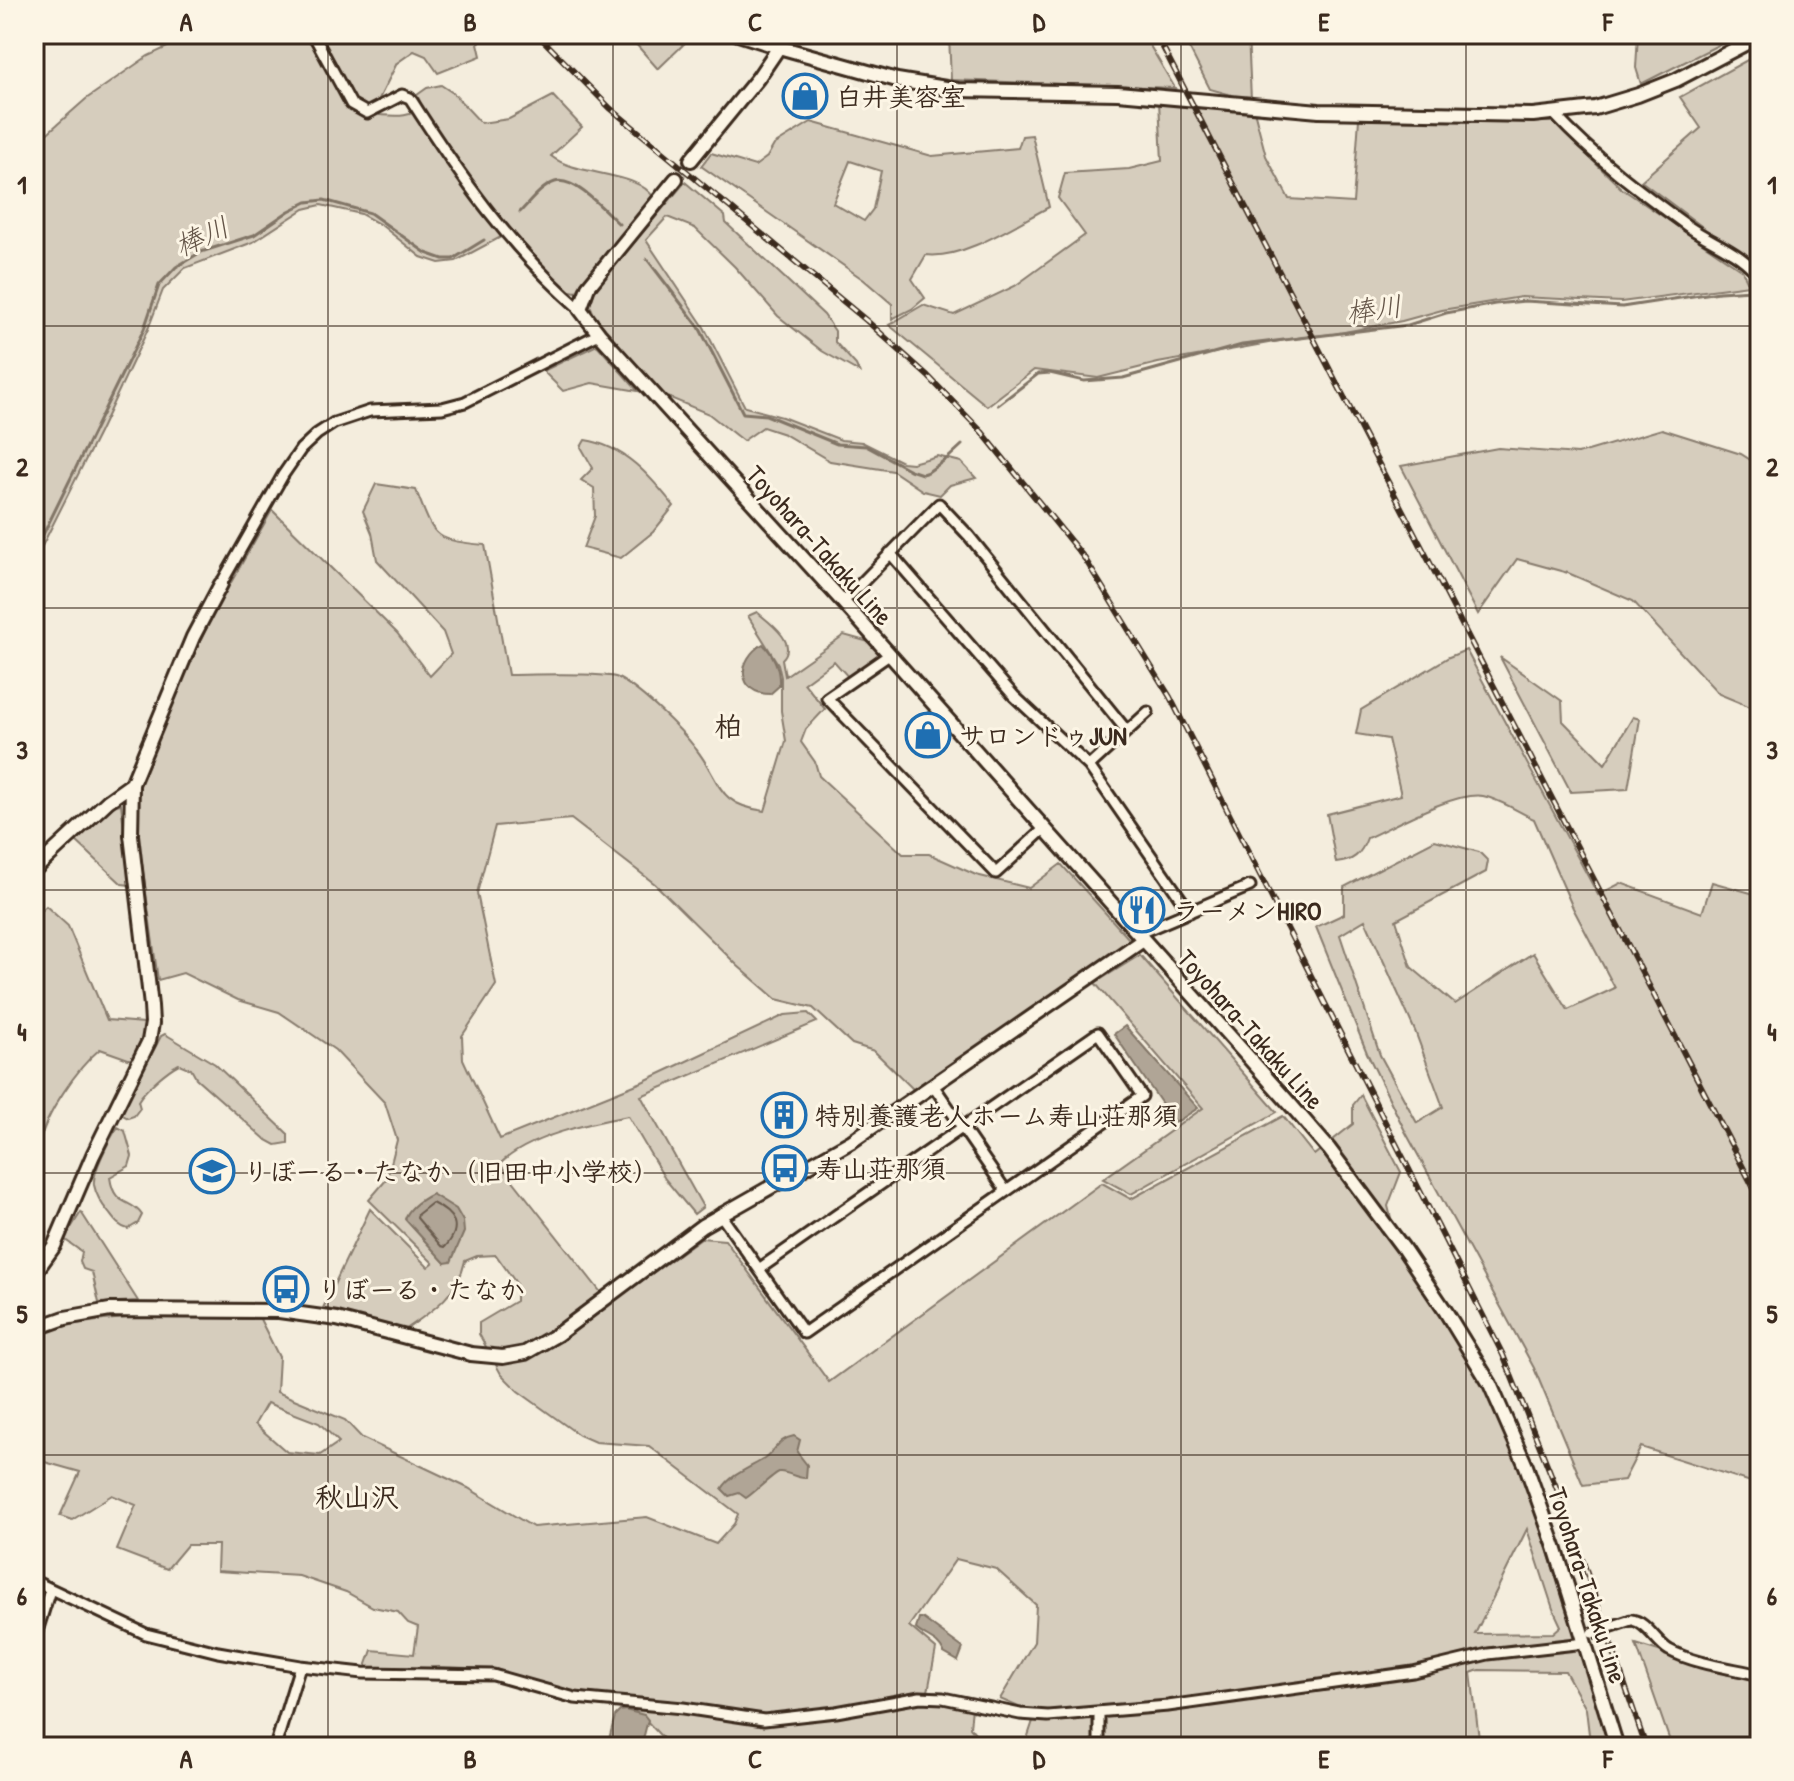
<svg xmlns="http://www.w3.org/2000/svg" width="1794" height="1781" font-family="'Patrick Hand','Klee One',sans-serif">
<rect width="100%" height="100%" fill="#f4eddd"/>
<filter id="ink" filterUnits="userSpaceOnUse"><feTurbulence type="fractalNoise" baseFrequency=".0125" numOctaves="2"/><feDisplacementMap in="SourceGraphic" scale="16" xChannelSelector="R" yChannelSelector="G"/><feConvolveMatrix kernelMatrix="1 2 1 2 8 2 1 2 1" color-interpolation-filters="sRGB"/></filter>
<g filter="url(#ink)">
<path fill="#d6cdbd" stroke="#887c6e" stroke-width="2" fill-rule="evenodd" d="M195,34H494L478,43L481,56L438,73L426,56L414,51L397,63L379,99L380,115C396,116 411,118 422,106L417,95L427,88L441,85L453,93L481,123L509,119L553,96L582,127L551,156C577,177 637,170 654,198L576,292L565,290L512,231L456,261L439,263L421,257L381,225L361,214L321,205L304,209L253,242L185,268L163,290L148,329L99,433L34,562V145L86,99L148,56Z
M627,34H684L686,42L658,69Z
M941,34H1143L1175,88L951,80L949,36Z
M1182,34H1248L1251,99L1266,156L1289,199L1353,203L1359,119L1553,122L1621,188L1742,270L1749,285L1621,302L1521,297L1442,310L1402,321L1334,334L1302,337L1158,363L1098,378L1034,370L987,406L889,325L923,305L954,315L1015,286L1085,235L1058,198L1065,173L1129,169L1162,161L1159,101L1246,99L1210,89Z
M1638,34H1740L1641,84L1636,68Z
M1760,53V258L1748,261L1641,181L1701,128L1680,97Z
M811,122L932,156L1018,148L1022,136L1032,135L1049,207C1016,224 963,260 926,255L912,279L925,298L912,309L892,319V304L864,280L701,166L711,153L755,166L767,157L774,145ZM850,161L881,171L873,209L864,221L833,203Z
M685,182L725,216L726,223L824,315L835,331V342L856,365L859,372L822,351L778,316L735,267L695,228L667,217L646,240L704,327L745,407L782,417L841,440L862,442L902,462L912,463L937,456L961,462L976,478L950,485L940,495L923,491L893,471L830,461L784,434L763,427L743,441L709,414L663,395L595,317L590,305L596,288Z
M597,345L638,391L592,383L563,391L543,371Z
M1662,429L1741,454L1760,466V711L1719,694L1633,601L1568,573L1517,559L1478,614L1401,466L1498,448L1578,454Z
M585,440C625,446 650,476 674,506L653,532L621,558L583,548L595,516L594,488L581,480L593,468L581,447Z
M376,484L416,490C435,538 432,540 485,545L508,675C527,675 606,672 618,678C641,690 681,729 696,749C721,780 715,805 765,811L786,741L781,711V677L778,664L748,616L757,612C769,622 799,643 782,659L785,676L844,635L869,642L881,654L849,678L834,661L804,683L825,709L806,729L801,742L815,762L819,776L903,854H929L976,875L1029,888L1061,864L1130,940L915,1091L874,1051L852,1044L813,1008L776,999L738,966L655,884L571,819L495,826L477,893L496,985L462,1036L463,1059L500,1139L642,1082L785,1015L808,1013L817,1022L641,1096L703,1207L694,1214L665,1179L628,1116C590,1123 528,1136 500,1164L610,1304L701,1238L725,1240L829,1382L1102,1183L1131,1199L1283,1116L1314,1155L1353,1124V1105L1361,1095L1401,1172L1388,1206L1401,1258L1439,1311L1484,1386L1520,1467L1612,1747H1595L1589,1734L1586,1709L1565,1671L1479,1670L1471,1673L1480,1747H671L644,1718L613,1696L562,1690L495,1669L440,1667L411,1670L366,1667L372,1650L414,1654L418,1627L408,1623L398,1612L373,1607L346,1592L299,1576L217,1571L218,1545H187L167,1569L117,1550L136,1505L112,1495L72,1520L60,1516L80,1472L34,1459V1335C109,1310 183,1318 260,1319L279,1357L277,1392L345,1420L362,1438L468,1488L533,1527L647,1517L716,1544L734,1524L738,1514L649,1446L595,1442L579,1435L518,1391L501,1374L479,1334V1323L516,1301V1283L496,1255L477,1256L465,1261C458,1295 432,1311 405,1330L323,1308L370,1209L428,1267L433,1263L369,1200L387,1179L397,1140L385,1103L335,1050L279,1012L238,1000L183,973L158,980L137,828L140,781L174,698L212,616L272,510L397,633L430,676L451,654L443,632L377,560L372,533L363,511ZM405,1219L460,1241L445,1263ZM267,1403L319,1423L339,1442L320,1455L287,1452L255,1424ZM1527,1529L1553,1609L1561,1626L1553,1633L1475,1634ZM956,1559L996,1569L1036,1605L1034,1642L1000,1699L1019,1707L1033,1721L1025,1745L979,1738L970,1727L972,1708L926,1702L936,1649L909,1626Z
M1466,650L1598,895L1621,883L1702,913L1712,882L1758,895L1760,888V1485L1641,1447L1624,1480L1583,1485L1534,1368L1405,1131L1367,1053L1316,927L1344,914V887L1435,840L1479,852L1488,861L1486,872L1396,920L1411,967L1455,1004L1533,953L1568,1010L1615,988L1573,908L1534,819C1519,812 1499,799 1483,796C1455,791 1394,826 1367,838C1361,855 1353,861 1336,863L1327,814L1401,795L1388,739L1356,734L1361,710L1449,657ZM1365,920L1415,1031L1443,1107L1417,1123L1380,1055L1340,935Z
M1500,657L1562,701L1563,721L1605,764L1633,717L1640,719L1628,789L1571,792Z
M121,804L131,885L122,884L75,840L115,805Z
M46,906L68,926L107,1020L144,1023L145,1037L134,1061L100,1049C77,1068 45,1115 39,1145C37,1157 39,1165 34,1176V917Z
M1140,955L1277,1112L1131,1194L1103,1179L1203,1108L1095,983Z
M165,1034L215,1064L288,1134V1143L276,1145L265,1139L196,1078L191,1069L179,1064C167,1070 145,1089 138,1101L140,1108L134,1116L128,1118L121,1114L161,1036Z
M118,1127L125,1131L132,1156L129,1166L110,1177C114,1208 131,1198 142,1215L138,1223L128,1229C118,1226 115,1221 109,1213C103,1206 96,1195 94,1185C92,1173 110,1138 118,1127Z
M81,1212L138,1301L99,1303L92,1272L83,1269L80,1262L82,1252L64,1239Z
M1636,1644L1760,1682V1747H1672Z"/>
<path fill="#b0a596" stroke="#817466" stroke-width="2" d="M763,644C774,655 780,670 779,686L770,694C737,694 736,659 763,644Z
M1125,1026L1198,1108L1175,1123L1114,1034Z
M432,1194L456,1209L463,1221L464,1232L451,1262L445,1263L405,1219C409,1207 422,1199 432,1194Z
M794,1436L800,1440L797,1452L807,1465L806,1478C797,1479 787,1471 779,1472C773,1474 754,1493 746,1498L739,1493L729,1496L722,1489C730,1475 751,1467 764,1459C776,1451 777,1439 794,1436Z
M919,1618H922L963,1648L958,1661L944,1653C938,1639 927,1639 916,1629Z
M625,1710L644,1715L648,1720L641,1747H607L615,1716L620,1711Z"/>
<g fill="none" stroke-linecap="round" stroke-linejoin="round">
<path stroke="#6a5b4e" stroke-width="2" d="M432,1203C455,1214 463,1227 445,1247L441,1246L417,1218L418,1214Z"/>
<path stroke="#817466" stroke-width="3" d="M520,212C530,202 542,186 555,182C575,176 606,212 619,224
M647,259L699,327L743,413L766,415L837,444L866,446L910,470L922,474L928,472L949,457L962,445
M998,405L1038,374L1050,373L1084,381L1123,378L1242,345L1408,325L1446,313L1495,304L1525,301L1622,307L1719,292L1752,290L1760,303
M34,553L144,329L159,285L176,267L201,252L254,235L289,211L307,202L324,200L370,213L426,253L443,259H453L484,240"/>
<path stroke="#cfc6b7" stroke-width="12" stroke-dasharray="12 6" stroke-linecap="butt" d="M676,179L691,160"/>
<g stroke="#3b2a1e" stroke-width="15">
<path id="street" d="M313,34L351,104L367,113L402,95L410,98C459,175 510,248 580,309
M1555,115C1594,157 1642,193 1689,227C1712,243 1745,254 1760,278
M890,553L1014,696L1089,766L1190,912
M221,584L283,475L301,449L317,434L334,423L370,411L442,408L465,402L599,334
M843,602L939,504L969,536L1127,731
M889,655L827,698L996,873L1045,828
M1089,766L1148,712
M1137,934L1250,886
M933,1085L1006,1191
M720,1214L804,1333L1142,1096L1098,1033L759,1269
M34,1581L146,1634L218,1652L300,1666L363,1673L493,1675L575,1698L683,1708L764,1720L836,1712L920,1697L943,1698L1020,1714L1048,1716L1168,1706L1413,1672L1488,1654L1585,1643
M1631,1620C1646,1621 1656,1642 1669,1650C1695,1664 1731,1668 1760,1675
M34,1641L50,1590
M1099,1712V1747
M275,1747L300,1666"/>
</g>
<g stroke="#3b2a1e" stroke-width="18">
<path id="secondary" d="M779,47L897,80L958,90L1118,93L1319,111L1533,115L1595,108L1638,95L1676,80L1760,36
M691,160L758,78L779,47L738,34
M676,179L588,287L580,309L599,334L843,602L1290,1104L1329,1149L1403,1248L1446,1312L1490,1384L1526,1466L1555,1547L1617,1747
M34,870L108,801L132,784
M34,1274L54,1246L93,1155L149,1041L152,1023L151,1006L131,835L132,784L193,637L221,584
M34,1329L65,1318L110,1310L279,1311L337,1319L471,1354L503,1357L525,1353L558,1334L702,1226L852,1141L1143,940"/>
</g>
<use href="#street" stroke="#fcf5e5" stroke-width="9"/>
<use href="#secondary" stroke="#fcf5e5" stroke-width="12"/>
<g stroke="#3b2a1e" stroke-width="6">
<path id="rail" d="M537,34L610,108L867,321L928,376L982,432L1085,559L1170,697L1503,1355L1565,1509L1646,1747
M1156,34L1760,1200"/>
</g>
<use href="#rail" stroke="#fcf5e5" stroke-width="3" stroke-dasharray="9" stroke-linecap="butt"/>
<g stroke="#3b2a1e" stroke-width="15" stroke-linecap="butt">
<path id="street-bridge" d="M1592,1633L1631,1620"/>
</g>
<use href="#street-bridge" stroke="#fcf5e5" stroke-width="9"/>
</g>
</g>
<path fill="none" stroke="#3b2a1e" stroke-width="2" stroke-opacity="0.55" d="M328,34V1747M613,34V1747M897,34V1747M1181,34V1747M1466,34V1747M34,326H1760M34,608H1760M34,890H1760M34,1173H1760M34,1455H1760"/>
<defs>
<g id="shop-ring" transform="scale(2.3)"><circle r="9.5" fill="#fcf5e5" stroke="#1f6fb2" stroke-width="1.5"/><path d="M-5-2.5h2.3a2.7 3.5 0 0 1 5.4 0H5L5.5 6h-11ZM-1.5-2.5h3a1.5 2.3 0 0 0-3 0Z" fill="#1f6fb2"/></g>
<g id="restaurant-ring" transform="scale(2.3)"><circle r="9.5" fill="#fcf5e5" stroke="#1f6fb2" stroke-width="1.5"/><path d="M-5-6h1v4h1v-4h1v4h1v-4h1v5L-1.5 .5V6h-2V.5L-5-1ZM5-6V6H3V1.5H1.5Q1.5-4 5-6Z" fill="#1f6fb2"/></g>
<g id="building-ring" transform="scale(2.3)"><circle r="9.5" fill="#fcf5e5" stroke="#1f6fb2" stroke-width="1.5"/><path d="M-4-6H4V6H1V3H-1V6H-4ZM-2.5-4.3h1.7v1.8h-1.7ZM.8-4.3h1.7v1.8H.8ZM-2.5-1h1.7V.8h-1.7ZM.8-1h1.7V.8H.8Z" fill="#1f6fb2"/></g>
<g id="bus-ring" transform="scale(2.3)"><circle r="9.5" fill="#fcf5e5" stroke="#1f6fb2" stroke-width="1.5"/><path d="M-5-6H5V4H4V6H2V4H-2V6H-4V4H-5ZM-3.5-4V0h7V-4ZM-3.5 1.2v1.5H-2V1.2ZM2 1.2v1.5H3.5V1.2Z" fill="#1f6fb2"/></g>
<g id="school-ring" transform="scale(2.3)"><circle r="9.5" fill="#fcf5e5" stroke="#1f6fb2" stroke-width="1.5"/><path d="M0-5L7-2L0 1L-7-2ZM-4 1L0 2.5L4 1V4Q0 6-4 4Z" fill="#1f6fb2"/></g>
</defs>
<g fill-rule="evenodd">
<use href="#shop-ring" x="805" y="96"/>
<use href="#shop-ring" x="928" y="735"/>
<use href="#restaurant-ring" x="1142" y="910"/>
<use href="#building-ring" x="784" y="1115"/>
<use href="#bus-ring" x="785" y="1168"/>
<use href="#school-ring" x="212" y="1171"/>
<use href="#bus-ring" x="286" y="1289"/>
</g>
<g text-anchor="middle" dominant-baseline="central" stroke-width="6" stroke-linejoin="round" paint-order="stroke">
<g font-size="26" font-weight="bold" fill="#3b2a1e" stroke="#fcf5e5" text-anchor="start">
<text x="836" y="96">白井美容室</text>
<text x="959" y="735">サロンドゥJUN</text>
<text x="1173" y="910">ラーメンHIRO</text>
<text x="815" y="1115">特別養護老人ホーム寿山荘那須</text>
<text x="816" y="1168">寿山荘那須</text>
<text x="243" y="1171">りぼーる・たなか（旧田中小学校）</text>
<text x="317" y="1289">りぼーる・たなか</text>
</g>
<g font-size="26" fill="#3b2a1e" stroke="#fcf5e5">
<text transform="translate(820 545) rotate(48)">Toyohara-Takaku Line</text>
<text transform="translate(1251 1029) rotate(48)">Toyohara-Takaku Line</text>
<text transform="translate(1588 1585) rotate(72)">Toyohara-Takaku Line</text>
</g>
<g font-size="28" font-style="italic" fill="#645548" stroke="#fcf5e5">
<text transform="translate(202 236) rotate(-24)">棒川</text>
<text transform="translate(1374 309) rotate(-8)">棒川</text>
</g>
<g font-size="28" font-weight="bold" fill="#3b2a1e" stroke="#fcf5e5">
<text x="728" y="726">柏</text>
<text x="357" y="1497">秋山沢</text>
</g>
</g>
<rect width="1794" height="1781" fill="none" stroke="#fcf5e5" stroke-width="88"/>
<rect x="44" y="44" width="1706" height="1693" fill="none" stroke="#3b2a1e" stroke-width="3"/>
<g font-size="26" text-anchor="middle" font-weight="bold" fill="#3b2a1e">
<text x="186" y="31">A</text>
<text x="470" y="31">B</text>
<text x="755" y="31">C</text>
<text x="1039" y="31">D</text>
<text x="1324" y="31">E</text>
<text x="1608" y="31">F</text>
<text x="22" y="194">1</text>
<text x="1772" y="194">1</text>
<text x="22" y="476">2</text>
<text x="1772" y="476">2</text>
<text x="22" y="759">3</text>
<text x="1772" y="759">3</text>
<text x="22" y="1041">4</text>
<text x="1772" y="1041">4</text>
<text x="22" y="1323">5</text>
<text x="1772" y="1323">5</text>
<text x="22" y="1605">6</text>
<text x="1772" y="1605">6</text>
<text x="186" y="1768">A</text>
<text x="470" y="1768">B</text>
<text x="755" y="1768">C</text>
<text x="1039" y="1768">D</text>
<text x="1324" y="1768">E</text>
<text x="1608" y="1768">F</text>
</g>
</svg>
